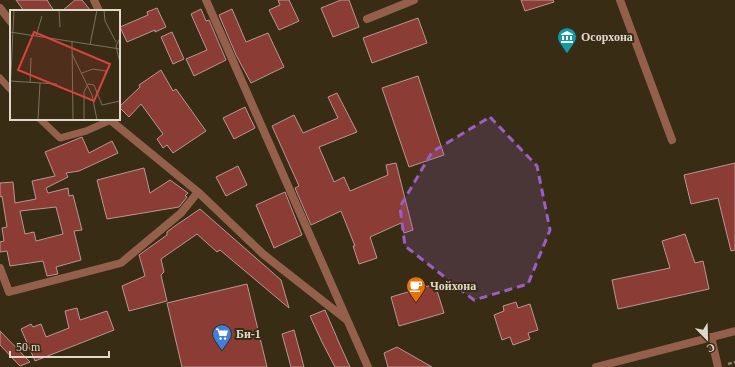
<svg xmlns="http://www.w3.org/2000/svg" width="735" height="367" font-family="'Times New Roman',serif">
<rect width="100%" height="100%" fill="#382c15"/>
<path fill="#8b3c35" stroke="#b99793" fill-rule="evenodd" d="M16,0H47L54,11H24Z
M75,0H82L91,11H62Z
M278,0H289L299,21L279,30L269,10L280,5Z
M341,0H349L359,27L333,37L321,8Z
M521,0H553L554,2L525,11Z
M157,8L166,27L155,32V30L127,42L120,27L148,15L147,12Z
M201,9L206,21L209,20L226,60L194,76L186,59L207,50L191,14Z
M232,9L246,42L268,33L284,67L251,83L236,55L219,15Z
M418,18L427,43L372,63L363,38Z
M172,32L184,59L173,64L161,37Z
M161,70L173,91L176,89L206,131L173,153L167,145L163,148L157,139L163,134L141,104L129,117L119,107L140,87L139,85Z
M418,76L444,155L409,167L382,88Z
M337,93L357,132L319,147L334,182L344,177L350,191L388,175L386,165L396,163L413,230L404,233L401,223L370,237L377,258L359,264L353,246H355L341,211L311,225L295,188L299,186L272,126L294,115L303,133L338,118L328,97Z
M245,107L255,128L234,139L223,118Z
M82,137L89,153L112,141L118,153L79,171L66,173L68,177L46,188L48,193L68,188L69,196L73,195L82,230L74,231L81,260L56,267L58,274L47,276L43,261L10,266L7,251L0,252V242L4,241L2,228L7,227L2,196L0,197V183L13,182L15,203L36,199L32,181L55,176L45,152ZM56,207L63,234L36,241L34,232L25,234L20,211Z
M735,163V250L731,251L718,198L691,204L684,175Z
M238,166L247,185L226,196L216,177Z
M144,168L150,193L170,180L188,193L185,196L187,197L179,207L107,219L97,180Z
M285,192L302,235L274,248L256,205Z
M200,209L281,280L289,308L220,250L217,252L197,234L161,259L164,272L161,275L167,301L129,311L122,286L145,276L139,255L167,235V232L175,226Z
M685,234L695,263L703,261L709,289L618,309L612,280L670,268L662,241Z
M247,284L267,367H182L167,303Z
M435,284L444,313L399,326L391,297Z
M516,302L518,308L530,304L538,330L528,333L530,339L513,345L510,337L502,340L494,315L504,311L503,306Z
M77,308L80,320L107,311L114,330L35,361L21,329L31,324L33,327L41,324L46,337L69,328L65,311Z
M325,310L340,345L350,367H335L322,342L310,316Z
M294,330L304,367H291L282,334Z
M0,331L30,362L20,366L0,345Z
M397,347L432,367H388L384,353Z"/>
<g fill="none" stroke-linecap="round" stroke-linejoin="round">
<path stroke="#8a806d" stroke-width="2.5" stroke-dasharray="4 2" stroke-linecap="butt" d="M728,364L735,362"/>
<path stroke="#95604b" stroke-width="7" d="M0,78L11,90
M40,119L60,138L86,131L111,120"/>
<path stroke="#95604b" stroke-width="8" d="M94,0L99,11
M206,0L368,367
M620,0L672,140
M0,8L11,22
M367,19L414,0
M109,119L198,192L263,254L347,320
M0,268L9,292L121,263L181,213L198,192
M711,337L718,367"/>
<path stroke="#95604b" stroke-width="8" d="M596,367L735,331"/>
</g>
<path fill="#9960c3" fill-opacity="0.2" stroke="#9960c3" stroke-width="3" stroke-dasharray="8 5" stroke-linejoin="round" d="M490,117L537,166L550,230L528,284L474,300L405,246L400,207L432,152Z"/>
<defs>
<g id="museum-pin" transform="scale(1)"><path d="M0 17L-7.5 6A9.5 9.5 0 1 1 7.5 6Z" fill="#0f9aa8" stroke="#382c15"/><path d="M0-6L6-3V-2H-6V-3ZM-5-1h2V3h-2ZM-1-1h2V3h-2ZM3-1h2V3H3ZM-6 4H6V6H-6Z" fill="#fff"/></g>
<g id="cafe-pin" transform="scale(1)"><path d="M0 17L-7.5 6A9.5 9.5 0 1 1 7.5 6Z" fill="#e8710a" stroke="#382c15"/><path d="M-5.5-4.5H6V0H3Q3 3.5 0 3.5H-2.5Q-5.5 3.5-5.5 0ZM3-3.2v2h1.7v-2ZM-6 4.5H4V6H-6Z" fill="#fff"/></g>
<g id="supermarket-pin" transform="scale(1)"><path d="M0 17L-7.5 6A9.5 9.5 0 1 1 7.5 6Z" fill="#3f7fe0" stroke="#382c15"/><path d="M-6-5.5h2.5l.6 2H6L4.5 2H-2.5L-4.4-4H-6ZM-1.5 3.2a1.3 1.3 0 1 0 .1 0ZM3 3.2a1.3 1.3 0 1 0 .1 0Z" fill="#fff"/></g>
</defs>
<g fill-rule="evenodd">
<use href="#museum-pin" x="567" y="37"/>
<use href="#cafe-pin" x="416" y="286"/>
<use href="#supermarket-pin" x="222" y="334"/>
</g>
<g text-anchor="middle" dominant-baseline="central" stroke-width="4" stroke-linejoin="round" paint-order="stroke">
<g font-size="12" font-weight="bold" fill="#e0d9cb" stroke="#382c15" text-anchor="start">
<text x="581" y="37">Осорхона</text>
<text x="430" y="286">Чойхона</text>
<text x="236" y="334">Би-1</text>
</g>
</g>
<g transform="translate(10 10)">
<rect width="110" height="110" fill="#382c15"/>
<path fill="none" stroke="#7b715e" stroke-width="1" d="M49,0L50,17M94,0L95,11L106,32M0,22L110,39M26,26L32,6M110,28L106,36L110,53M62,32L63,110M80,35L87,0M62,44L82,85L87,110M72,63L83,59L96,61L95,65M0,71L47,74M20,73L21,48M0,83L4,0M28,110L30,73M74,110V82L78,74L84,75L92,95L110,91"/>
<path fill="#d84340" fill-opacity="0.15" stroke="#d84340" stroke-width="2" d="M24,22L100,54L84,91L8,60Z"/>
<rect width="110" height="110" fill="none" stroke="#e0d9cb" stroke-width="2"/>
</g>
<g transform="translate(707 339) rotate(157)" stroke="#382c15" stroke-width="3" paint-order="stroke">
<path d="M0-3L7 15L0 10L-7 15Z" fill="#e0d9cb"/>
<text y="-6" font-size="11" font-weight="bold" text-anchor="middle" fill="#e0d9cb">С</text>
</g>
<path d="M10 351v6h99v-6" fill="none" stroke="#e0d9cb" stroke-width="2"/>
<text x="16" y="351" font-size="12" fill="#e0d9cb" stroke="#382c15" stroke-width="3" paint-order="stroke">50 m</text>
</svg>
